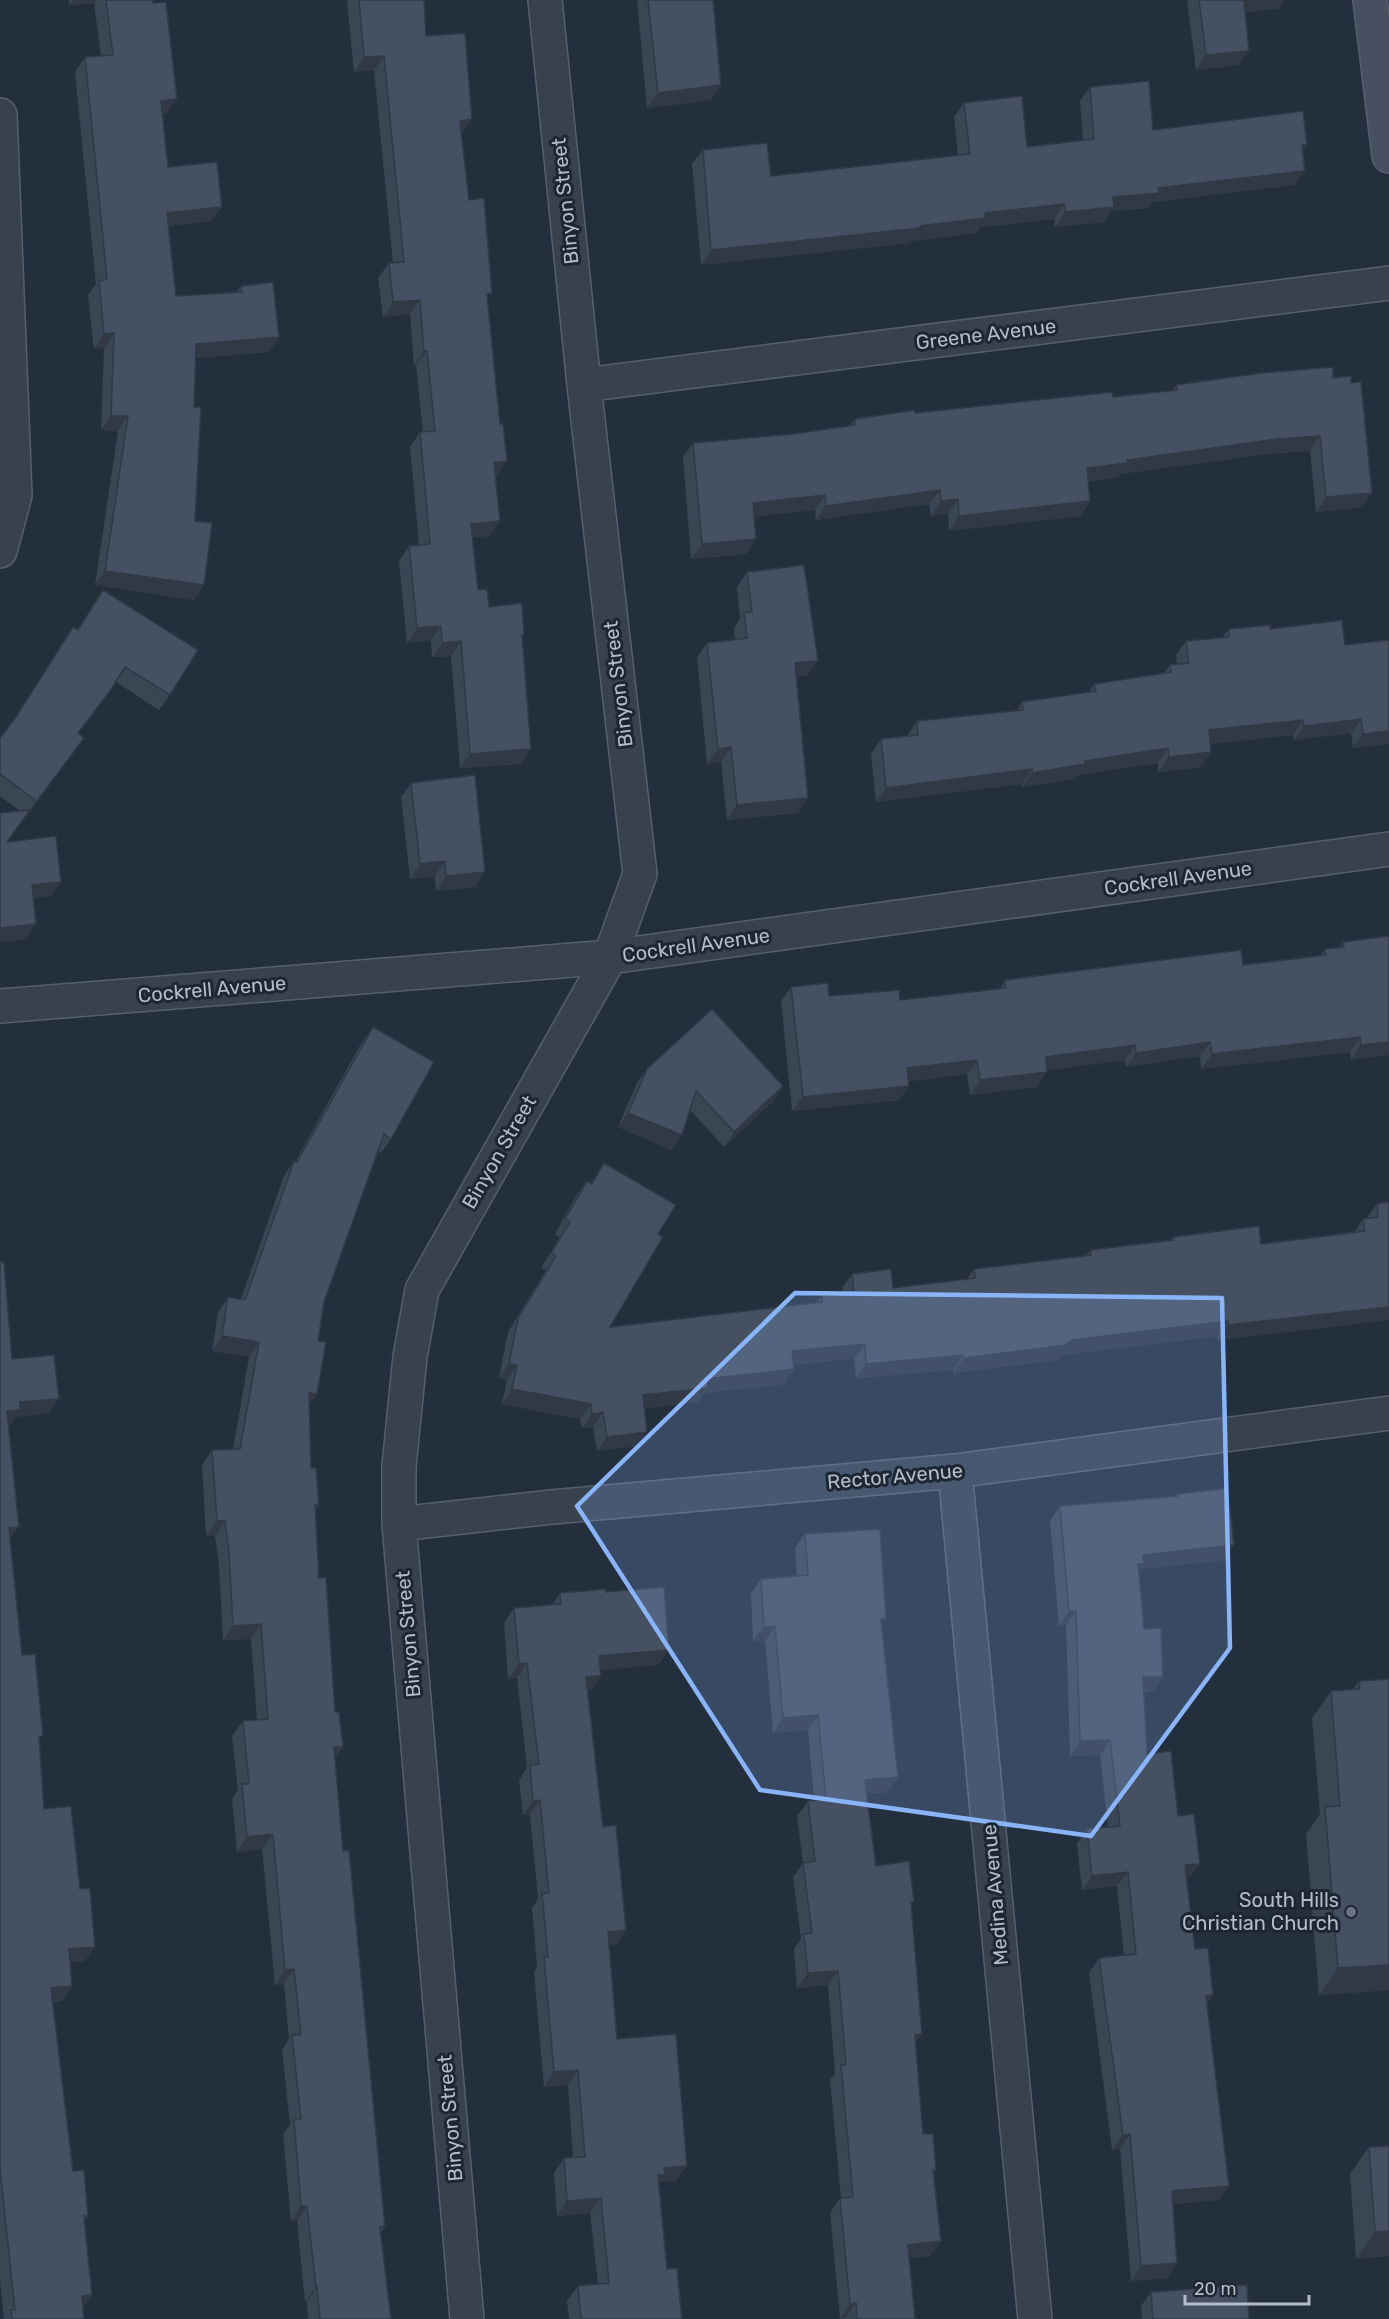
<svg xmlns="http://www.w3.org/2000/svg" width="1389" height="2319" font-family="Rubik,sans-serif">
<rect width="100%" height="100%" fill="#242f3e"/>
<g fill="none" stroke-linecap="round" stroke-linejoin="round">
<g stroke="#565f6c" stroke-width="36">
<path id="street" d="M0,115L15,495L0,551
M584,385L1389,283
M0,1006L610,957L1389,849
M955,1471L1035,2319
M399,1524L552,1507L955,1471L1389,1413
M467,2319L399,1524V1466L410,1357L422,1290L610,957L640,874L584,385L545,0"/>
</g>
<g stroke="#565f6c" stroke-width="36">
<path id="secondary" d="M1370,0L1389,156"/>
</g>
<use href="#street" stroke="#38414e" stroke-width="33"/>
<use href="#secondary" stroke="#465061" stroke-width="33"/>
</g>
<path fill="#3b4654" d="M69,0H153L167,113L163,114L168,167L222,207L211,221L168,226L176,296L236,293L241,286L279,337L269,352L196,358L194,407L195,521L204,585L194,600L95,585L118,431L101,430L104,348L94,349L88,295L96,284L75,72L85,57L101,56L94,3L69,5Z
M347,0H424L426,36L472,119L461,134L469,200L488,300L500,424L507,461L496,476L490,536L473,537L478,590L489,607L524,635L522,639L521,764L460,768L451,656L432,657L431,640L407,643L399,561L409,546L419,545L410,447L420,432H423L416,365L414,366L410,314L383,317L378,278L389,263H393L374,70L354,72Z
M637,0H717H713L721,85L711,100L647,108Z
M1187,0H1285L1279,9L1245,12L1239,65L1196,70Z
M1090,87L1153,130L1303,151L1295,185L1152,202L1149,208L1111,211L1104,222L1055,227L1054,219L980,227L976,233L911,241L910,243L701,265L692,164L703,150L771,176L958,156L954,117L964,103L1027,147L1083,140L1080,101Z
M1333,378L1362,507L1316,512L1310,451L1267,454L1120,474L1118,478L1088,481L1090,501L1080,516L949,531L948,514L931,516L929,504L816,520L815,510L754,516L756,539L746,554L691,559L683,457L693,443L793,434L849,426L855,419L1172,391L1176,385Z
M747,572L808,675L797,676L808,798L798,813L727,820L721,762L707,764L697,657L707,643L735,639L734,628L740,619L737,587Z
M103,590L170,695L159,710L116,682L99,706L78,734L74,752L7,841L51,896L34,898L26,939L0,942V813L20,811L0,796V738L10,725L63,642L73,627L77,630Z
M1229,629H1270L1345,645L1389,640V744L1353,748L1351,733L1294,740L1293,735L1211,744L1201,767L1158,772V763L1078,775L1075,779L1022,787V784L876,802L871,754L881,739L907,736L917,721L1017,710L1022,702L1088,693L1094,684L1164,673L1170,665L1177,664L1176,655L1186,641L1223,637Z
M411,783L485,872L475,887L436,891L435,876L410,879L401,797Z
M1343,942L1389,1055L1351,1060L1350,1052L1201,1069L1200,1056L1126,1067L1125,1060L1047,1070L1037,1087L970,1095L967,1074L909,1081V1086L899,1100L792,1111L781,1001L791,987L829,996L900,1000L1000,989L1005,980L1243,965L1321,955L1325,949L1339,948Z
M373,1027L391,1139L381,1153L378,1151L324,1302L309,1405L311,1468L319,1505L315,1509L319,1578L335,1712L343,1747L335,1758L343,1851L385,2226L381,2232L391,2319H308L307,2302H305L297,2221H291L283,2134L290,2125L282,2050L289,2039L284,1984L275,1985L262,1849L237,1852L232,1799L238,1790L232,1736L243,1721L257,1720L251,1639L223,1640L219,1566L215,1536H206L202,1465L212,1450L233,1449L249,1357L212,1351L218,1312L228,1297L241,1299L284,1176L294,1161L295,1162L362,1042Z
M647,1069L783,1086L773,1101L724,1147L690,1110L682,1135L671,1150L618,1127L637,1083Z
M604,1163L658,1234L610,1327L817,1302L822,1296L843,1294L842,1288L852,1274L893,1288L967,1279L974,1269L1086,1256L1090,1250L1171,1240L1173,1237L1261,1244L1354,1232L1363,1219H1366L1377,1204L1389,1202V1320L1218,1340L1217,1336L1062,1355L1061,1357H1059L1057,1360L953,1373V1370L856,1378L854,1358L794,1365L784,1384L704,1393L698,1402L645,1408L637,1446L597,1451L593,1427L582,1428L580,1419L502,1404L507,1380L499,1378L508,1332L546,1270L541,1268L560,1237L555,1234L576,1196L587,1181L591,1183Z
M0,1262L12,1359L49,1413L15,1417L10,1425H8L10,1539L22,1655L39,1741L44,1809L85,1961L70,1962L62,2001L53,2002L73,2171L88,2216L84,2221L92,2295L83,2308L84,2319H4L0,2280Z
M1177,1494L1224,1560L1140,1569L1138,1572L1144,1629L1163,1677L1153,1691L1144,1692L1147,1754L1178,1816L1189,1878L1187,1879L1195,1949L1207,2004L1229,2186L1219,2200L1173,2204L1177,2263L1167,2278L1131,2281L1120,2149L1112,2150L1089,1973L1099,1958L1124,1956L1117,1886L1082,1890L1077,1844L1087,1829L1108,1827L1100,1755L1070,1756L1066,1625L1059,1626L1050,1521L1060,1506L1176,1497Z
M805,1534L881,1625L888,1792L867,1794L876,1866L912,1904L915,2044L923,2134L936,2170L934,2173L941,2241L930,2256L909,2258L915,2318L917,2319H840L830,2213L840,2198H841L830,2080L835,2073L828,1985L797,1988L794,1949L801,1939L793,1877L803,1863L797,1816L808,1801L814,1800L808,1730L773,1733L765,1641H753L751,1593L761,1579L797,1576L795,1548Z
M606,1592L658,1665L601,1670L591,1690L588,1691L616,1945H609L617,2039L676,2181L660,2182L659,2184L667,2269L682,2319H569L567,2301L578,2286L598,2284L590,2213L557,2216L554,2173L564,2158H573L568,2085L544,2087L534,1972L537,1967L532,1908L538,1899L530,1814L523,1815L519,1780L527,1768L517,1678L508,1679L504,1623L514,1608L552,1605L560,1593Z
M1359,1681L1389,1990L1319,1995L1306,1834L1320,1814L1312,1718L1331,1691L1353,1689Z
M1369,2147L1389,2256L1356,2259L1350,2174Z
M1151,2292L1249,2319H1142L1141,2306Z"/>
<path fill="#303945" d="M73,0H96L94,3L69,5Z
M1242,0H1285L1279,9L1233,13Z
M1249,51L1239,65L1196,70L1206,55Z
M384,56L374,70L354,72L364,57Z
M721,85L711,100L647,108L658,93Z
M177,99L167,113L151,115L161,101Z
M472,119L462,134L450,135L460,121Z
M1302,145H1307L1297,159Z
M1305,171L1295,185L1152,202L1149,208L1111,211L1104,222L1055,227L1065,212L1113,197L1158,188Z
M1064,204L1054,219L980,227L976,233L911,241L910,243L701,265L711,250L920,226L985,213Z
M222,207L211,221L156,227L167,213Z
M420,300L410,314L383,317L393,302Z
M114,333L104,348L94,349L104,334Z
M279,337L269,352L186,359L196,344Z
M424,351H427L416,365L414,366Z
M111,416H128L118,431L101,430Z
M1320,436L1310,451L1267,454L1120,474L1118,478L1077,482L1087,468L1127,460L1277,439Z
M507,461L496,476L484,477L494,463Z
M940,490L929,504L816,520L826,506Z
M1372,493L1362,507L1316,512L1326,497Z
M825,495L815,510L743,518L753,503Z
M958,499L948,514L931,516L941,501Z
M1090,501L1080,516L949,531L959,516Z
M500,521L490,536L461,538L471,524Z
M756,539L746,554L691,559L702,544Z
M105,571L204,585L194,600L95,585Z
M441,626L431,640L407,643L417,628Z
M461,641L451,656L432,657L442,643Z
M818,661L808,675L785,678L795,663Z
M1361,719L1351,733L1294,740L1304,726Z
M1303,720L1293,735L1199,745L1209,730Z
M1389,731V744L1353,748L1363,734Z
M731,747L721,762L707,764L718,749Z
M1168,748L1158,763L1078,775L1075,779L1022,787L1032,773L1085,761Z
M531,749L521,764L460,768L470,754Z
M1211,752L1201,767L1158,772L1169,757Z
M1032,769L1022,784L876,802L886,788Z
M808,798L798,813L727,820L737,805Z
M445,861L435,876L410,879L420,864Z
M485,872L475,887L436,891L446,876Z
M61,882L51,896L22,899L32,885Z
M36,924L26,939L0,942V928Z
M1360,1037L1350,1052L1201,1069L1212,1054Z
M1210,1042L1200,1056L1126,1067L1136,1053Z
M1389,1042V1055L1351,1060L1361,1045Z
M1135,1045L1125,1060L1035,1072L1046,1057Z
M977,1060L967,1074L897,1083L907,1068Z
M1047,1072L1037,1087L970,1095L980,1080Z
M783,1086L773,1101L724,1147L734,1132Z
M909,1086L899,1100L792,1111L803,1097Z
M628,1113L682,1135L671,1150L618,1127Z
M1389,1307V1320L1218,1340L1228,1325Z
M1228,1321L1217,1336L1062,1355L1061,1357H1059L1057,1360L953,1373L964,1358L1067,1343L1071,1340Z
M222,1336L259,1342L249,1357L212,1351Z
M865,1344L854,1358L782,1366L792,1351Z
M963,1355L953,1370L856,1378L866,1364Z
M509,1364L517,1365L507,1380L499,1378Z
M794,1369L784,1384L704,1393L698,1402L633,1410L643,1395L707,1379Z
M512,1389L591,1404L580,1419L502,1404Z
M309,1393L317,1394L307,1408Z
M59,1399L49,1413L15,1417L10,1425L0,1426L7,1411L20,1402Z
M603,1412L593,1427L582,1428L592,1414Z
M647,1432L637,1446L597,1451L607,1437Z
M217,1521H225L215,1536H206Z
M19,1527L8,1541L9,1528Z
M1234,1545L1224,1560L1140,1569L1134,1578H1128L1143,1555Z
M1069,1611H1076L1066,1625L1059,1626Z
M261,1624L251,1639L223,1640L233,1626Z
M775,1626L765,1641H753L764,1627Z
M669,1650L658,1665L589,1671L599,1656Z
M527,1663L517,1678L508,1679L519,1664Z
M601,1676L591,1690L576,1692L586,1677Z
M1143,1677H1163L1153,1691L1133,1692Z
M818,1715L808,1730L773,1733L783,1718Z
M1110,1740L1100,1755L1070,1756L1080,1741Z
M334,1747H343L333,1761Z
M898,1777L888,1792L855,1795L865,1780Z
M540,1800L530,1814L523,1815L533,1801Z
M273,1834L262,1849L237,1852L247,1837Z
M1200,1864L1189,1878L1175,1880L1185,1865Z
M1128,1872L1117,1886L1082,1890L1092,1876Z
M626,1930L616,1945L597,1946L608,1932Z
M95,1947L85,1961L59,1963L69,1949Z
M1389,1965V1990L1319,1995L1338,1968Z
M294,1969L284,1984L275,1985L285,1970Z
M838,1971L828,1985L797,1988L808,1973Z
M72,1986L62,2001L41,2003L51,1988Z
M1213,1995L1203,2010L1206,1996Z
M922,2034L912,2049L915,2035Z
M578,2070L568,2085L544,2087L554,2072Z
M1130,2134L1120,2149L1112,2150L1123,2135Z
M687,2166L676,2181L660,2182L655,2189L658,2175L664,2168Z
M1229,2186L1219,2200L1162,2205L1172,2191Z
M601,2198L590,2213L557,2216L567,2201Z
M301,2206H307L297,2221H291Z
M1389,2231V2256L1356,2259L1375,2232Z
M941,2241L930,2256L898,2259L908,2245Z
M1177,2263L1167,2278L1131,2281L1141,2266Z
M316,2287H317L307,2302H305Z
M92,2295L82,2309V2296Z
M856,2303L846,2318L840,2319L850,2304Z"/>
<path fill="#455162" stroke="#303945" stroke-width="1.5" d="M106,0H153V3L166,2L177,99L161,101L168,167L217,162L222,207L167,213L176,296L242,292L241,286L273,282L279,337L196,344L194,407H201L195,521L212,523L204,585L105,571L128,416H111L114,333L104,334L99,281L107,279L85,57L113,55Z
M359,0H424L426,36L465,33L472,119L460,121L469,200L484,198L492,293L487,294L500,424H503L507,461L494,463L500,521L471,524L478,590L487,589L489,607L522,603L524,635H522L531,749L470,754L461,641L442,643L441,626L417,628L409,546L430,544L420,432L435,431L427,351H424L420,300L393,302L389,263L404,262L384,56L364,57Z
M648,0H713L721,85L658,93Z
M1199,0H1244L1249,51L1206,55Z
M1149,81L1153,130L1303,111L1307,145H1302L1305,171L1158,188L1159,193L1113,197L1114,207L1065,212L1064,204L985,213L986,218L920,226V228L711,250L703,150L767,143L771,176L970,154L964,103L1022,96L1027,147L1094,139L1090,87Z
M1333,367V378L1351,376V383L1361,382L1372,493L1326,497L1320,436L1277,439L1127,460L1128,463L1087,468L1090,501L959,516L958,499L941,501L940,490L826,506L825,495L753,503L756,539L702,544L693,443L793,434L855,425V419L914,410L915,413L1112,392L1113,397L1177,390L1176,385L1261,373Z
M804,565L818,661L795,663L808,798L737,805L731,747L718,749L707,643L747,638L744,613L752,612L747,572Z
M103,590L198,650L170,695L125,667L110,691L78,733L84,738L37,801L0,774V738L16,717L73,627L78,630Z
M1342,620L1345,645L1389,640V731L1363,734L1361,719L1304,726L1303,720L1209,730L1211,752L1169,757L1168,748L1085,761V764L1032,773V769L886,788L881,739L918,735L917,721L1023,710L1022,702L1096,691L1094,684L1171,672L1170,665L1189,663L1186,641L1229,637V629L1270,625V629Z
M475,775L485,872L446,876L445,861L420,864L411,783Z
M30,810L7,842L56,836L61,882L32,885L36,924L0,928V813Z
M1389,936V1042L1361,1045L1360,1037L1212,1054L1210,1042L1136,1053L1135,1045L1046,1057L1047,1072L980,1080L977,1060L907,1068L909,1086L803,1097L791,987L828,983L829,996L899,990L900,1000L1006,988L1005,980L1241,950L1243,965L1326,955L1325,949L1344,947L1343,942Z
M712,1009L783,1086L734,1132L696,1091L682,1135L628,1113L647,1069Z
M373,1027L434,1062L391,1139L384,1134L324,1302L318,1341L326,1342L317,1394L309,1393L311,1468H316L319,1505H315L319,1578L326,1577L335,1712H339L343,1747H334L343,1851L349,1850L385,2226L380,2227L391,2319H320L317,2287H316L307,2206H301L294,2120L301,2119L292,2035H301L294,1969L285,1970L273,1834L247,1837L242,1784H249L243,1721L268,1719L261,1624L233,1626L229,1552L225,1521H217L212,1450L240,1449L259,1342L222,1336L228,1297L245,1300L294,1161L297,1162Z
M604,1163L676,1205L658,1234L663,1237L610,1327L822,1302V1296L854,1292L852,1274L891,1269L893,1288L975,1278L974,1269L1091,1255L1090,1250L1174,1240L1173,1237L1259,1226L1261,1244L1365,1231L1363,1219L1378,1217L1377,1204L1389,1202V1307L1228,1325V1321L1071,1340V1342L1067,1343V1345L964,1358L963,1355L866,1364L865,1344L792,1351L794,1369L707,1379L708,1388L643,1395L647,1432L607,1437L603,1412L592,1414L591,1404L512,1389L517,1365L509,1364L518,1318L556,1256L551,1253L570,1222L565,1219L587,1181L592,1184Z
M0,1262H4L12,1359L54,1355L59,1399L20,1402V1410L7,1411L19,1527L9,1528L22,1655L35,1654L43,1736L39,1737L44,1809L71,1806L80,1889L90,1888L95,1947L69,1949L72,1986L51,1988L73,2171L84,2170L88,2216H84L92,2295L82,2296L84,2319H12L11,2310H15L0,2169Z
M1228,1488L1234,1545L1143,1555L1144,1564H1138L1144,1629L1161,1628L1163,1677H1143L1147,1754L1171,1751L1178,1816L1194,1814L1200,1864L1185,1865L1195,1949L1208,1948L1213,1995L1206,1996L1229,2186L1172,2191L1177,2263L1141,2266L1130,2134L1123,2135L1099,1958L1136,1954L1128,1872L1092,1876L1087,1829L1120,1826L1110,1740L1080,1741L1076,1611H1069L1060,1506L1178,1496L1177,1494Z
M880,1529L886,1619H881L898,1777L865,1780L876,1866L909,1861L914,1902H911L922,2034L915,2035L923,2134H933L936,2170H933L941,2241L908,2245L915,2318L917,2319H857L856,2303L850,2304L840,2198L853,2197L841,2065H846L838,1971L808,1973L804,1934L812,1933L803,1863L815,1861L808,1801L826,1799L818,1715L783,1718L775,1626L764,1627L761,1579L808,1575L805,1534Z
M664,1587L669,1650L599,1656L601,1676L586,1677L603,1827L616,1825L626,1930L608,1932L617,2039L676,2034L687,2166L664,2168L665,2175H658L667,2269L677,2268L682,2319H581L578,2286L609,2283L601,2198L567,2201L564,2158L585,2157L578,2070L554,2072L544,1957H548L542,1893H549L540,1800L533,1801L530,1765L539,1764L527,1663L519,1664L514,1608L561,1604L560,1593L606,1589V1592Z
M1389,1679V1965L1338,1968L1325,1807L1340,1806L1331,1691L1360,1689L1359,1681Z
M1389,2146V2231L1375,2232L1369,2147Z
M1247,2285L1249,2319H1153L1151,2292Z"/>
<path fill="#8ab4f8" fill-opacity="0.2" stroke="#8ab4f8" stroke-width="4.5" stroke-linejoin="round" d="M795,1293L1222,1298L1230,1648L1091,1836L760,1790L577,1506Z"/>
<circle fill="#6b7280" stroke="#1d2633" stroke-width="2" cx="1351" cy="1912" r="6"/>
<g text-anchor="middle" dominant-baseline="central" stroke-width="6" stroke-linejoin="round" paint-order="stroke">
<g font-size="20" fill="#b4bcc9" stroke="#1d2633">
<text transform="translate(565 201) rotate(-96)">Binyon Street</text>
<text transform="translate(986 334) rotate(-7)">Greene Avenue</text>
<text transform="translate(618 684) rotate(-97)">Binyon Street</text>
<text transform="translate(1178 878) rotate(-8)">Cockrell Avenue</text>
<text transform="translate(696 945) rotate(-8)">Cockrell Avenue</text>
<text transform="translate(212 989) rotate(-5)">Cockrell Avenue</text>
<text transform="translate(499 1152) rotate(-60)">Binyon Street</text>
<text transform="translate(895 1476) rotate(-5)">Rector Avenue</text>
<text transform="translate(408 1634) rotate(-95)">Binyon Street</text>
<text transform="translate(995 1895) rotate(-95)">Medina Avenue</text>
<text transform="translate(450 2118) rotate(-95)">Binyon Street</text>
</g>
<g font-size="20" fill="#b4bcc9" stroke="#1d2633" text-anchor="end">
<text x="1339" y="1900">South Hills<tspan x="1339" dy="23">Christian Church</tspan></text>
</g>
</g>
<path d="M1185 2295v9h124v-9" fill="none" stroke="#b4bcc9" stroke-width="3"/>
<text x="1194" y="2295" font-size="18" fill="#b4bcc9" stroke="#1d2633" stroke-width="4.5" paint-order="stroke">20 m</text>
</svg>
